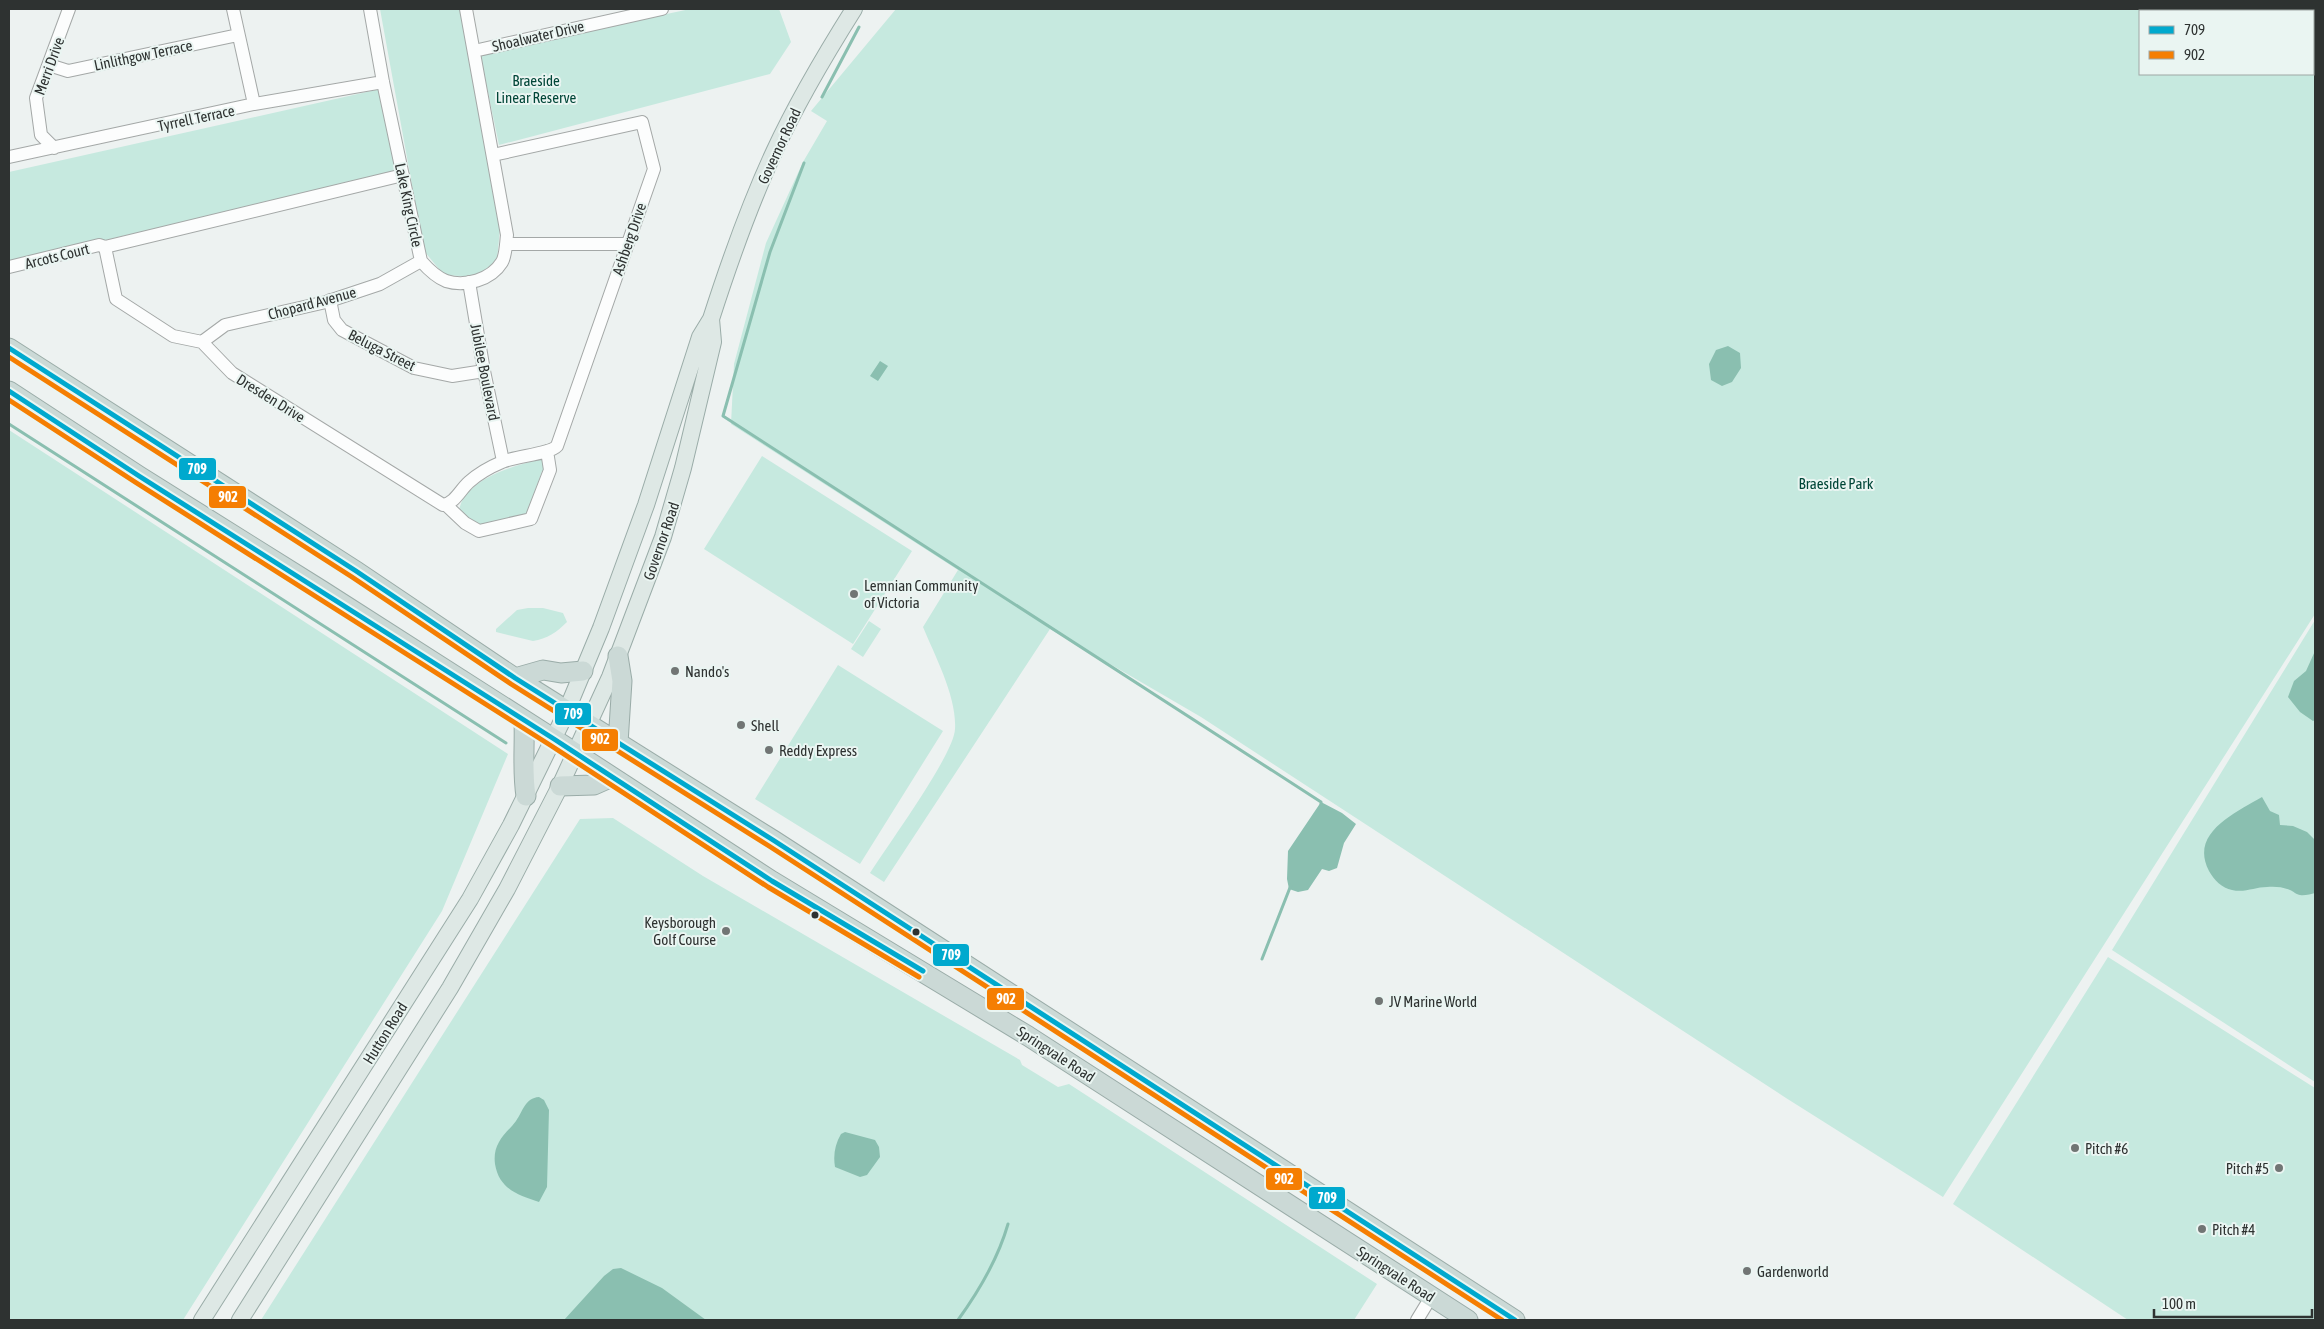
<svg xmlns="http://www.w3.org/2000/svg" width="2324" height="1329" font-family="'Asap Condensed',sans-serif">
<rect width="100%" height="100%" fill="#edf2f1"/>
<path fill="#c6e9df" fill-rule="evenodd" d="M380,9H463L501,218L497,260L476,277L444,275L424,251Z
M690,9H779L791,42L770,74L499,145L480,54Z
M896,9H2315V614L1943,1197L1786,1098L1201,717L1050,629L884,882L870,873C887,846 954,755 955,729C957,697 935,656 923,627L958,570L731,424L734,364L766,243L803,162L827,121L811,111ZM2140,11H2313V74H2140Z
M380,89L398,173L118,237L9,264V172Z
M9,430L508,754L442,911L183,1320H9Z
M762,456L912,551L853,644L704,549Z
M542,459L546,472L542,471L533,497L529,516L482,527L459,512C462,479 516,465 542,459Z
M528,608H543L563,613L567,622C557,632 547,639 533,641L496,632V629L517,610Z
M2315,620V1082L2112,950Z
M869,621L881,629L863,657L851,649Z
M838,665L943,731L860,864L755,799Z
M613,818L703,876L1020,1060L1022,1065L1058,1087L1069,1084L1377,1284L1354,1320H261L580,819Z
M2108,957L2315,1088V1320H2128L1953,1204Z"/>
<path fill="#8abfb0" d="M1728,346L1740,353L1741,368L1732,382L1722,386L1711,380L1709,364L1716,350Z
M880,361L888,366L878,381L870,376Z
M2315,651V720L2313,721L2300,712L2288,697L2294,681L2306,671Z
M2262,797L2270,811L2279,815L2280,825L2293,826L2307,832L2315,840V893C2311,894 2304,896 2300,895C2297,895 2293,891 2290,890C2284,887 2274,886 2267,887C2255,887 2245,893 2232,890C2222,888 2214,880 2209,871C2189,833 2235,813 2262,797Z
M1321,802L1342,813L1356,824L1344,843L1337,868L1329,871L1322,869L1308,890L1298,892L1289,889L1287,879L1288,851Z
M539,1097L544,1100L549,1110L547,1187L539,1202C518,1195 499,1189 495,1164C494,1156 495,1149 499,1142C503,1134 511,1128 516,1121C523,1111 525,1098 539,1097Z
M845,1132L875,1140L879,1147L880,1157L867,1175L860,1177L835,1167C833,1155 835,1144 841,1134Z
M621,1268L662,1288L706,1320H564L604,1276L613,1269Z"/>
<g fill="none" stroke-linecap="round" stroke-linejoin="round">
<path stroke="#8abfb0" stroke-width="3" d="M822,97L859,27
M804,163L770,252L723,416L1321,802V804
M9,424L506,743
M1262,959L1291,885
M958,1320C979,1291 998,1259 1008,1224"/>
<g stroke="#a4a8a7" stroke-width="14">
<path id="minor" d="M233,9L254,104
M370,9L383,82L421,261C428,269 436,277 446,281C465,287 491,280 502,262C506,255 506,243 507,235L466,9
M474,51L662,9
M49,65L68,71L238,35
M54,148L41,135L36,98L69,9
M9,157L254,104L383,82
M403,175L105,247L116,299L173,336L202,342L232,373L443,505C455,503 460,490 469,482C478,474 490,467 502,462C515,456 550,454 557,446L654,169L642,122L493,155
M506,244H627
M9,267L99,245L105,247
M469,282L484,371L503,461
M330,300L334,320L342,330L414,368L452,376L484,371
M202,342L225,325L326,302L380,284L421,261
M446,505L465,523L479,531L531,519L550,470L547,451
M1417,1320L1431,1297"/>
</g>
<g stroke="#9aaca8" stroke-width="18">
<path id="major" d="M202,1320L470,899L511,825L564,717L601,628L646,505L700,337L711,319C729,263 749,206 774,152C797,102 825,55 854,9
M240,1320L450,988L507,889L560,786L610,677L663,537L683,468L713,342L711,319"/>
</g>
<g stroke="#9aaca8" stroke-width="21">
<path id="highway" d="M9,348L356,571L515,678L773,840L1515,1320
M9,391L139,476L321,590L554,739L772,881L1028,1036L1468,1320
M515,678L543,670L561,673L583,671
M524,720C525,746 522,771 526,796
M618,743L622,681L618,656
M560,786L594,785L612,777"/>
</g>
<use href="#minor" stroke="#fcfdfd" stroke-width="12"/>
<use href="#major" stroke="#dee8e5" stroke-width="16"/>
<use href="#highway" stroke="#cbd9d6" stroke-width="19"/>
<g stroke="#eaf5f2" stroke-width="9">
<path id="bus-1" d="M9,348L356,571L515,678L773,840L1515,1320
M9,391L139,476L554,739L772,881L923,971"/>
</g>
<g stroke="#eaf5f2" stroke-width="9">
<path id="bus-2" d="M9,357L352,577L511,684L769,846L1502,1320
M9,400L135,482L550,745L768,887L919,977"/>
</g>
<use href="#bus-1" stroke="#00a9ce" stroke-width="5"/>
<use href="#bus-2" stroke="#f57e02" stroke-width="5"/>
</g>
<g fill="#717574" stroke="#eaf5f2" stroke-width="2">
<circle cx="854" cy="594" r="5"/>
<circle cx="675" cy="671" r="5"/>
<circle cx="741" cy="725" r="5"/>
<circle cx="769" cy="750" r="5"/>
<circle cx="726" cy="931" r="5"/>
<circle cx="1379" cy="1001" r="5"/>
<circle cx="2075" cy="1148" r="5"/>
<circle cx="2279" cy="1168" r="5"/>
<circle cx="2202" cy="1229" r="5"/>
<circle cx="1747" cy="1271" r="5"/>
</g>
<g fill="#2e3231" stroke="#eaf5f2" stroke-width="2">
<circle cx="815" cy="915" r="4.5"/>
<circle cx="916" cy="932" r="4.5"/>
</g>
<g text-anchor="middle" dominant-baseline="central" stroke-width="4" stroke-linejoin="round" paint-order="stroke">
<g font-size="15" fill="#2e3231" stroke="#eaf5f2">
<text transform="translate(538 36) rotate(-13)">Shoalwater Drive</text>
<text transform="translate(143 55) rotate(-12)">Linlithgow Terrace</text>
<text transform="translate(49 66) rotate(-70)">Merri Drive</text>
<text transform="translate(196 118) rotate(-12)">Tyrrell Terrace</text>
<text transform="translate(779 146) rotate(-65)">Governor Road</text>
<text transform="translate(409 205) rotate(78)">Lake King Circle</text>
<text transform="translate(629 239) rotate(-71)">Ashberg Drive</text>
<text transform="translate(57 256) rotate(-14)">Arcots Court</text>
<text transform="translate(312 303) rotate(-15)">Chopard Avenue</text>
<text transform="translate(382 350) rotate(27)">Beluga Street</text>
<text transform="translate(485 372) rotate(79)">Jubilee Boulevard</text>
<text transform="translate(271 398) rotate(32)">Dresden Drive</text>
<text transform="translate(661 541) rotate(-71)">Governor Road</text>
<text transform="translate(385 1033) rotate(-58)">Hutton Road</text>
<text transform="translate(1056 1054) rotate(33)">Springvale Road</text>
<text transform="translate(1396 1274) rotate(33)">Springvale Road</text>
</g>
<g font-size="15" fill="#014638" stroke="#eaf5f2">
<text x="536" y="80">Braeside<tspan x="536" dy="17">Linear Reserve</tspan></text>
<text x="1836" y="483">Braeside Park</text>
</g>
<g font-size="15" fill="#2e3231" stroke="#eaf5f2" text-anchor="start">
<text x="864" y="585">Lemnian Community<tspan x="864" dy="17">of Victoria</tspan></text>
<text x="685" y="671">Nando's</text>
<text x="751" y="725">Shell</text>
<text x="779" y="750">Reddy Express</text>
<text x="716" y="922" text-anchor="end">Keysborough<tspan x="716" dy="17">Golf Course</tspan></text>
<text x="1389" y="1001">JV Marine World</text>
<text x="2085" y="1148">Pitch #6</text>
<text x="2269" y="1168" text-anchor="end">Pitch #5</text>
<text x="2212" y="1229">Pitch #4</text>
<text x="1757" y="1271">Gardenworld</text>
</g>
</g>
<g stroke="#eaf5f2" stroke-width="2">
<rect x="178" y="457" width="39" height="24" rx="5" fill="#00a9ce"/>
<rect x="208" y="485" width="39" height="24" rx="5" fill="#f57e02"/>
<rect x="554" y="702" width="38" height="24" rx="5" fill="#00a9ce"/>
<rect x="581" y="728" width="38" height="24" rx="5" fill="#f57e02"/>
<rect x="932" y="943" width="38" height="24" rx="5" fill="#00a9ce"/>
<rect x="986" y="987" width="39" height="24" rx="5" fill="#f57e02"/>
<rect x="1265" y="1167" width="38" height="24" rx="5" fill="#f57e02"/>
<rect x="1308" y="1186" width="38" height="24" rx="5" fill="#00a9ce"/>
</g>
<g font-size="14" text-anchor="middle" font-weight="bold" fill="#fff">
<text x="197" y="474">709</text>
<text x="228" y="502">902</text>
<text x="573" y="719">709</text>
<text x="600" y="744">902</text>
<text x="951" y="960">709</text>
<text x="1006" y="1004">902</text>
<text x="1284" y="1184">902</text>
<text x="1327" y="1203">709</text>
</g>
<rect width="2324" height="1329" fill="none" stroke="#2e3231" stroke-width="20"/>
<rect x="2139" y="10" width="175" height="65" fill="#eaf5f2" stroke="#9fa7a5"/>
<rect x="2149" y="26" width="25" height="8" fill="#00a9ce" stroke="#9fa7a5"/>
<text x="2184" y="35" font-size="15" fill="#2e3231">709</text>
<rect x="2149" y="51" width="25" height="8" fill="#f57e02" stroke="#9fa7a5"/>
<text x="2184" y="60" font-size="15" fill="#2e3231">902</text>
<path d="M2154 1309v8h158v-8" fill="none" stroke="#2e3231" stroke-width="2.5"/>
<text x="2162" y="1309" font-size="15" fill="#2e3231" stroke="#eaf5f2" stroke-width="4" paint-order="stroke">100 m</text>
</svg>
